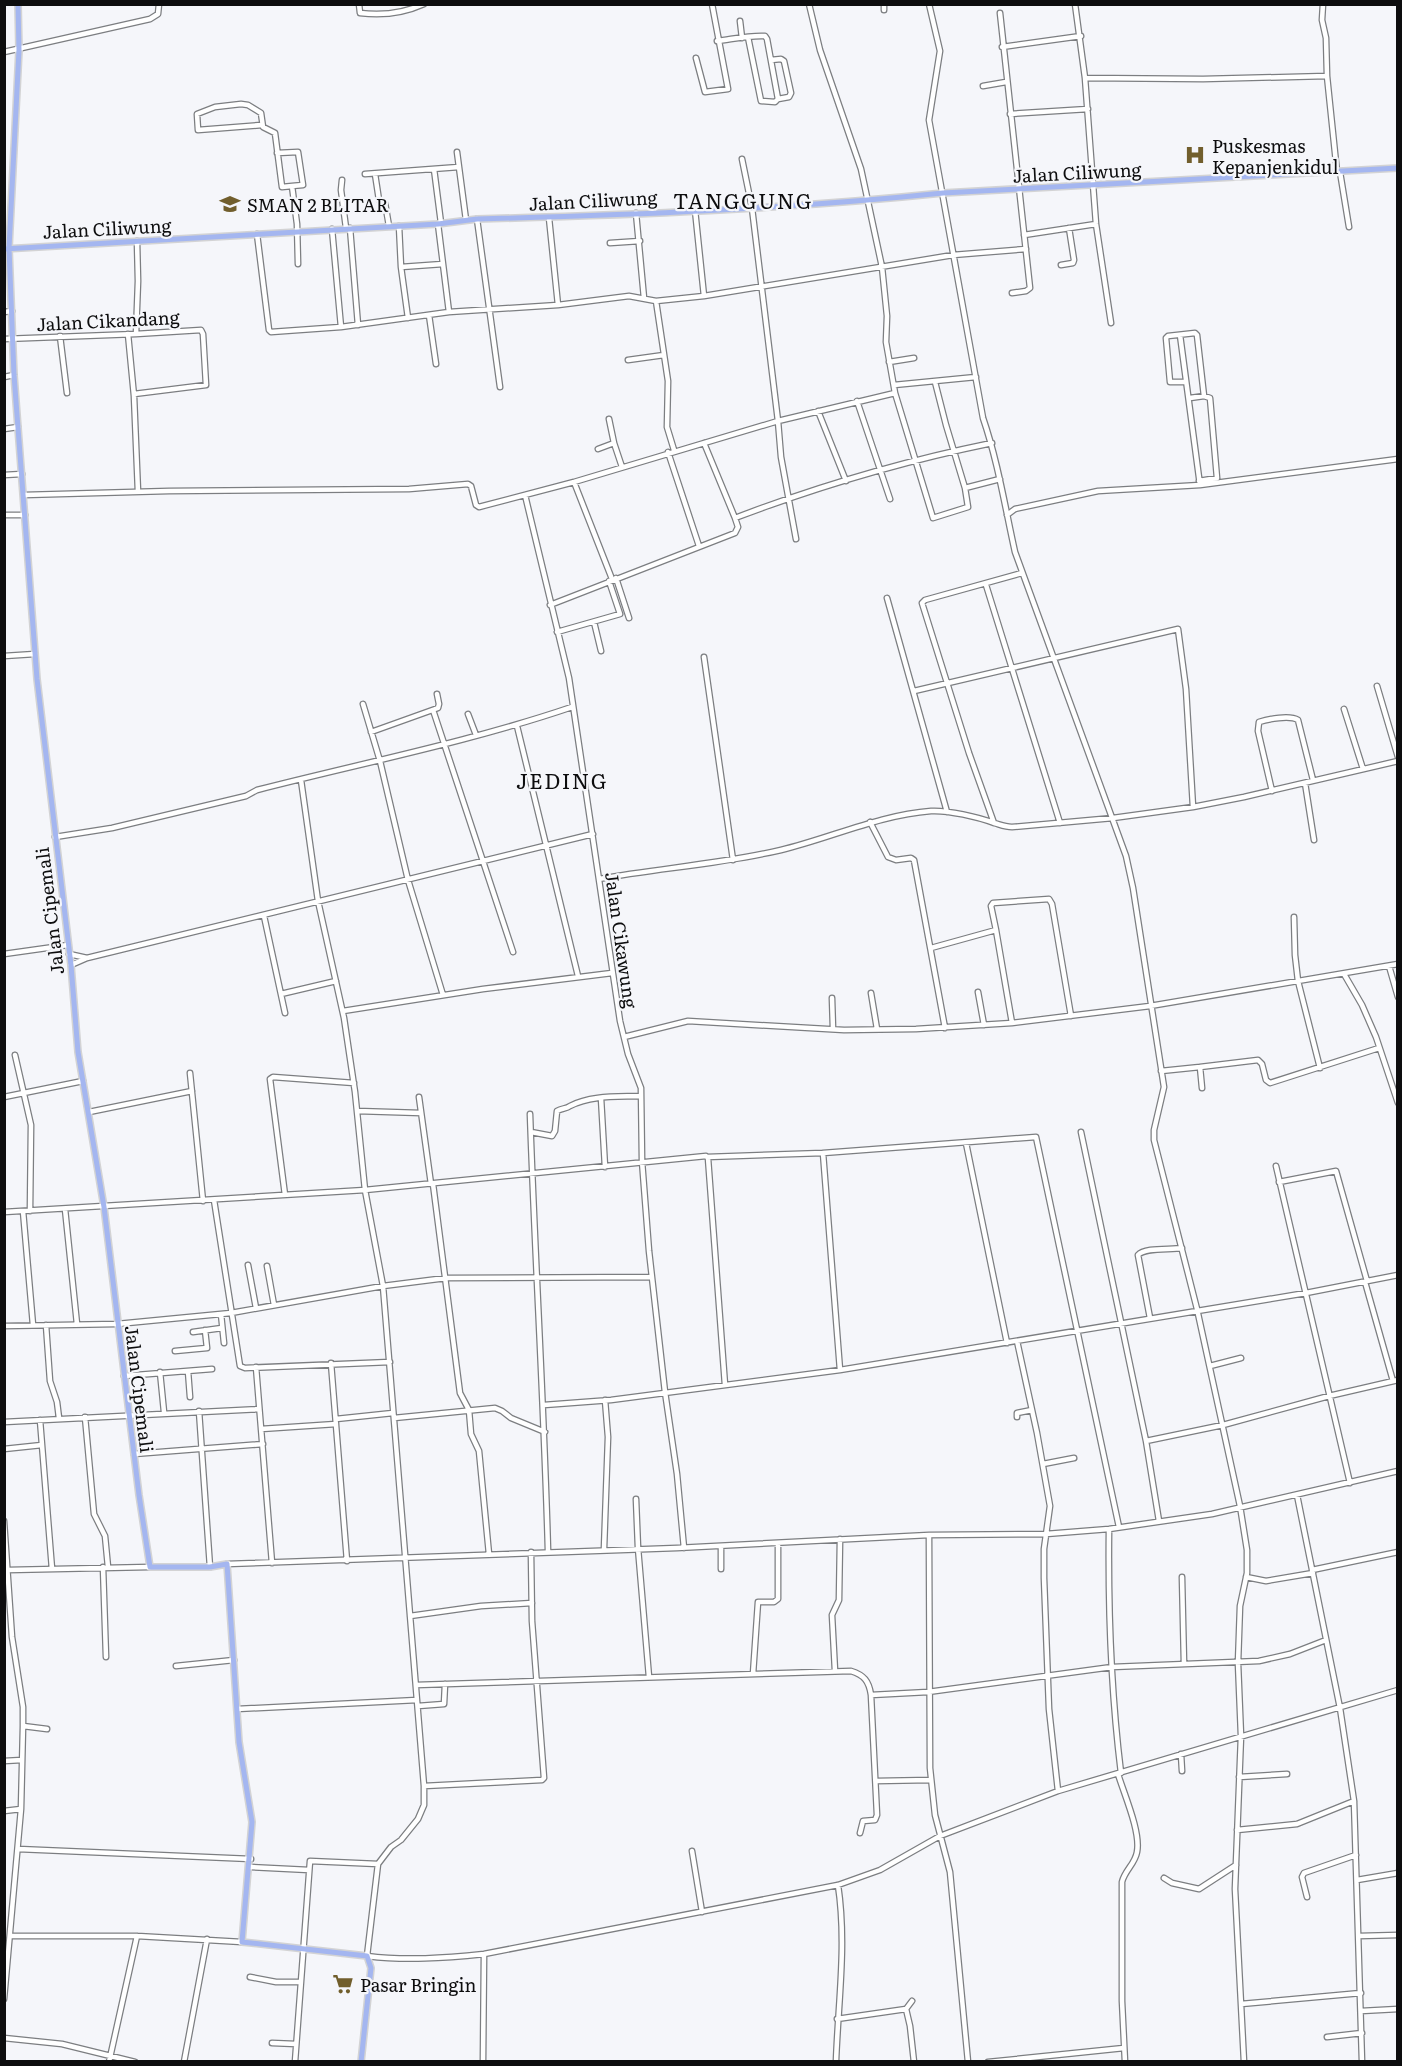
<svg xmlns="http://www.w3.org/2000/svg" width="1402" height="2066" font-family="Literata,serif">
<rect width="100%" height="100%" fill="#f5f6fa"/>
<g fill="none" stroke-linecap="round" stroke-linejoin="round">
<g stroke="#7c7e81" stroke-width="7">
<path id="minor" d="M359,4L360,13C383,16 404,13 424,4
M809,4L820,50L861,169L882,267L887,316L886,342L895,393L933,518L968,507L965,488
M884,4V10
M929,4L940,51L929,120L983,418C998,462 1005,507 1015,552L1126,856L1133,888L1164,1087L1154,1130V1140L1197,1309L1240,1506L1247,1550V1573L1240,1606L1238,1663L1241,1736L1235,1889L1244,2062
M1075,4L1085,78L1096,224L1111,323
M1323,4L1322,20L1326,38L1327,76L1337,172
M1000,13L1030,288L1026,291L1012,293
M740,21L742,38
M717,41C733,39 750,35 765,36L767,39L778,99L775,102L761,101L748,37
M1002,47L1081,36
M4,52L150,19L158,14L159,4
M696,58L705,92L728,89L712,4
M771,60L781,59L784,61L791,93L789,97L778,99
M1085,78L1203,79L1327,76
M983,86L1006,82
M1010,114L1088,109
M262,125L198,130L197,114L215,107L241,104L248,105L261,113L263,127L275,133L282,187L292,186L297,224L298,264
M457,152L466,220
M277,153L298,152L303,185L292,186
M434,169L441,223
M1340,172L1349,227
M365,174L459,167
M375,174L379,200L385,203L389,226
M342,180L341,190L346,228
M695,210L704,296
M636,213L644,298
M549,218L558,305
M477,219L500,387
M438,224L449,312
M399,226L401,267L408,318
M350,228L358,325
M332,229L341,327
M257,234L269,330L271,332L341,327L449,312L558,305L629,296L656,301L668,381L667,427L674,450
M1024,235L1096,224
M610,243L640,241
M1061,265L1073,263L1074,260L1069,228
M401,267L443,264
M656,301L704,296L953,255L1026,249
M4,312L12,311
M429,315L436,364
M128,334L134,396L138,492
M136,334L138,281L137,241
M1180,335L1200,485
M60,336L67,393
M4,339L136,334L201,330L203,334L206,385L134,394
M628,360L664,355
M889,362L914,358
M4,377L14,375
M935,382L946,425L965,488L1000,479
M1186,382H1170L1166,338L1168,336L1195,333L1197,335L1204,396
M894,385L976,377
M1190,398L1204,396L1210,398L1217,478L1199,481
M857,401L890,499
M818,411L846,481
M609,419L614,443
M4,429L18,427
M704,443L735,518
M598,449L614,443L622,467
M668,452L699,546
M4,475L22,474
M574,482L612,579
M24,495L169,491L409,489L468,484L471,486L476,505L479,507L574,482L778,421L752,208L742,159
M525,495L569,678L620,1021L628,1054L641,1088L642,1161L649,1251L665,1392L677,1474L684,1548
M4,515H25
M1007,515L1015,509L1098,491L1200,485L1398,459
M796,539L781,457L778,421L895,393
M616,578L629,618
M986,585L1060,823
M887,598L947,812
M550,605L735,533L738,527L735,518C819,486 904,461 992,443
M594,622L601,651
M557,632L620,614L609,581
M4,656L35,654
M704,657L733,860
M1377,686L1398,757
M914,691L1178,629L1186,689L1193,807
M363,704L380,761L408,880L443,995
M1344,709L1363,769
M433,710L513,952
M468,714L476,735
M517,726L578,976
M371,732L438,708L439,704L437,694
M301,780L318,901L344,1018L355,1092L365,1190L383,1286L424,1786V1805L418,1819L401,1840L391,1847L378,1864L367,1956C406,1961 445,1958 484,1954L838,1885L880,1870L940,1836L1058,1791L1398,1690
M1305,783L1314,840
M1272,791L1258,731L1259,722C1268,719 1290,715 1298,720L1313,780
M870,822L888,857L896,860L911,858L914,860L945,1028
M994,823L969,753L922,603L925,600L1022,573
M55,837L112,828L246,796L257,790C362,763 469,742 572,707
M599,879C660,868 721,864 781,850C831,838 879,815 931,811C948,810 978,817 994,823C1001,825 1005,827 1012,827L1113,818L1193,807L1244,797L1398,761
M264,916L285,1013
M1294,917L1295,955L1298,981L1320,1068
M996,930L991,906L993,903L1049,899L1052,904L1071,1016
M931,948L996,930L1012,1023
M4,954L68,945
M69,954L87,958
M71,965L87,958L593,834
M1389,966L1398,997
M1344,974L1362,1005L1376,1037L1398,1103
M978,992L984,1025
M871,993L877,1029
M281,994L336,981
M832,998L833,1029
M343,1011L483,989L612,973
M624,1037L688,1021L844,1030L916,1029L1012,1023L1150,1006L1398,964
M15,1055L31,1125L30,1211
M1200,1067L1258,1060L1262,1064L1266,1080L1270,1083L1379,1048
M1161,1071L1200,1067L1202,1088
M190,1073L203,1201
M4,1097L83,1081
M419,1097L431,1184
M601,1098L605,1167
M357,1111L421,1113
M89,1112L192,1091
M530,1114C535,1260 544,1405 548,1551
M531,1132L552,1136L555,1131L557,1111C562,1108 566,1109 570,1106C591,1095 617,1097 641,1096
M1081,1132L1146,1441L1159,1521
M966,1143L1007,1343
M823,1153L840,1370
M707,1157L823,1153L1036,1137L1119,1527
M1276,1166L1350,1483
M1279,1182L1336,1171L1367,1281
M433,1184L460,1393L469,1410L471,1434L479,1451L489,1554
M285,1195L270,1079L273,1077L354,1083
M214,1200L240,1366L245,1368L390,1362
M65,1209L77,1324
M23,1211L33,1325
M4,1212L365,1190L706,1156L708,1158L725,1385
M248,1265L256,1308
M267,1266L274,1305
M1365,1282L1393,1381
M221,1314L224,1343
M1150,1318L1138,1255C1145,1247 1170,1250 1182,1248
M46,1325L50,1381L57,1402L59,1418
M4,1326L117,1324L231,1313L383,1286L446,1278L651,1277
M193,1332L222,1328
M1017,1341L1037,1433L1050,1506L1044,1549V1578L1049,1709L1058,1791
M175,1351L207,1348L205,1330
M331,1363L347,1561
M1210,1366L1241,1358
M256,1367L272,1563
M188,1371L190,1397
M160,1372L164,1412
M124,1376L212,1369
M544,1405L611,1400L840,1370L1306,1293L1398,1275
M199,1411L210,1567
M85,1417L94,1514L105,1536L108,1567
M1017,1417V1413L1032,1410
M394,1418L495,1408L502,1411L511,1418L545,1432
M336,1419L393,1413
M40,1420L52,1569
M4,1422L259,1409
M261,1429L336,1424
M1146,1441L1223,1425L1329,1396L1398,1380
M4,1449L42,1445
M134,1454L263,1444
M1043,1464L1074,1458
M1297,1495L1340,1708L1354,1801L1362,2062
M636,1499L638,1548L649,1677
M4,1521L12,1637L23,1707V1726L21,1809L4,1999
M1109,1529C1108,1611 1111,1692 1121,1773
M929,1535L930,1768L935,1815L950,1872L968,2062
M604,1549L608,1437L605,1400
M227,1564L677,1548L929,1535L1046,1534L1109,1529L1212,1514L1398,1471
M103,1567L106,1657
M721,1569V1546
M8,1570L150,1567
M1312,1570L1398,1552
M1182,1577L1184,1664
M1246,1577L1266,1581L1313,1573
M410,1616L481,1606L532,1603
M176,1666L234,1660
M835,1671L832,1615L839,1600L840,1539
M753,1674L758,1602H774L778,1599V1543
M416,1685L851,1671C864,1675 869,1681 871,1695L877,1815L875,1820L863,1821L860,1833
M871,1695L928,1692L1112,1667L1259,1661L1290,1654L1326,1640
M418,1706L444,1704L445,1684
M237,1709L417,1700
M23,1726L47,1729
M1181,1754L1182,1771
M4,1761L22,1760
M1118,1774C1124,1794 1141,1832 1137,1852C1135,1864 1125,1870 1122,1882V2001L1125,2062
M1239,1777L1287,1774
M876,1781L931,1780
M424,1786L542,1780L544,1778L532,1621L531,1552
M4,1811L21,1809
M1237,1830L1297,1824L1354,1801
M18,1849L251,1859
M692,1851L702,1912
M250,1867L309,1870
M1164,1878L1172,1883L1199,1889L1236,1865
M1357,1880L1398,1873
M1307,1897L1302,1877L1304,1873L1356,1855
M11,1936H137L242,1942
M1359,1936L1398,1935
M250,1977L276,1982H300
M1241,2004L1361,1993
M906,2009L912,2001
M1361,2011L1398,2009
M837,2019L906,2009L910,2026L914,2062
M1327,2037L1362,2033
M4,2038L62,2044L135,2062
M272,2043L296,2044
M109,2062L137,1936
M184,2062L207,1939
M295,2062L310,1861L378,1864
M483,2062L484,1954
M836,2062C838,2003 847,1944 838,1885
M988,2062L1124,2048"/>
</g>
<g stroke="#d3d3d4" stroke-width="8">
<path id="major" d="M18,4L19,50L9,248L14,375L37,679L71,965L78,1052L104,1207L139,1495L150,1567H210L227,1564L239,1742L252,1822L242,1942L367,1956L371,1968L361,2062
M4,249L438,224L477,219C632,215 788,209 943,193L1398,168"/>
</g>
<use href="#minor" stroke="#fff" stroke-width="4.5"/>
<use href="#major" stroke="#a4b6f0" stroke-width="5"/>
</g>
<defs>
<g id="hospital-bare" transform="scale(1.62)"><path d="M-5-5h3v3.5h4V-5h3V5h-3V1.5h-4V5h-3Z" fill="#715e2c" stroke="#f5f6fa" stroke-width="2.5" paint-order="stroke"/></g>
<g id="school-bare" transform="scale(1.62)"><path d="M0-5L7-2L0 1L-7-2ZM-4 1L0 2.5L4 1V4Q0 6-4 4Z" fill="#715e2c" stroke="#f5f6fa" stroke-width="2.5" paint-order="stroke"/></g>
<g id="supermarket-bare" transform="scale(1.62)"><path d="M-6-5.5h2.5l.6 2H6L4.5 2H-2.5L-4.4-4H-6ZM-1.5 3.2a1.3 1.3 0 1 0 .1 0ZM3 3.2a1.3 1.3 0 1 0 .1 0Z" fill="#715e2c" stroke="#f5f6fa" stroke-width="2.5" paint-order="stroke"/></g>
</defs>
<g fill-rule="evenodd">
<use href="#hospital-bare" x="1195" y="155"/>
<use href="#school-bare" x="230" y="204"/>
<use href="#supermarket-bare" x="343" y="1984"/>
</g>
<g text-anchor="middle" dominant-baseline="central" stroke-width="4.5" stroke-linejoin="round" paint-order="stroke">
<g font-size="18" fill="#0d0d0e" stroke="#f5f6fa" text-anchor="start">
<text x="1212" y="145">Puskesmas<tspan x="1212" dy="21">Kepanjenkidul</tspan></text>
<text x="247" y="204">SMAN 2 BLITAR</text>
<text x="360" y="1984">Pasar Bringin</text>
</g>
<g font-size="18" fill="#0d0d0e" stroke="#f5f6fa">
<text transform="translate(1077 172) rotate(-3)">Jalan Ciliwung</text>
<text transform="translate(593 200) rotate(-3)">Jalan Ciliwung</text>
<text transform="translate(107 228) rotate(-3)">Jalan Ciliwung</text>
<text transform="translate(108 320) rotate(-3)">Jalan Cikandang</text>
<text transform="translate(49 911) rotate(-97)">Jalan Cipemali</text>
<text transform="translate(622 940) rotate(82)">Jalan Cikawung</text>
<text transform="translate(140 1389) rotate(83)">Jalan Cipemali</text>
</g>
<g font-size="21" letter-spacing="1.5" fill="#0d0d0e" stroke="#f5f6fa">
<text x="743" y="199">TANGGUNG</text>
<text x="562" y="779">JEDING</text>
</g>
</g>
<rect width="1402" height="2066" fill="none" stroke="#0d0d0e" stroke-width="12"/>
</svg>
